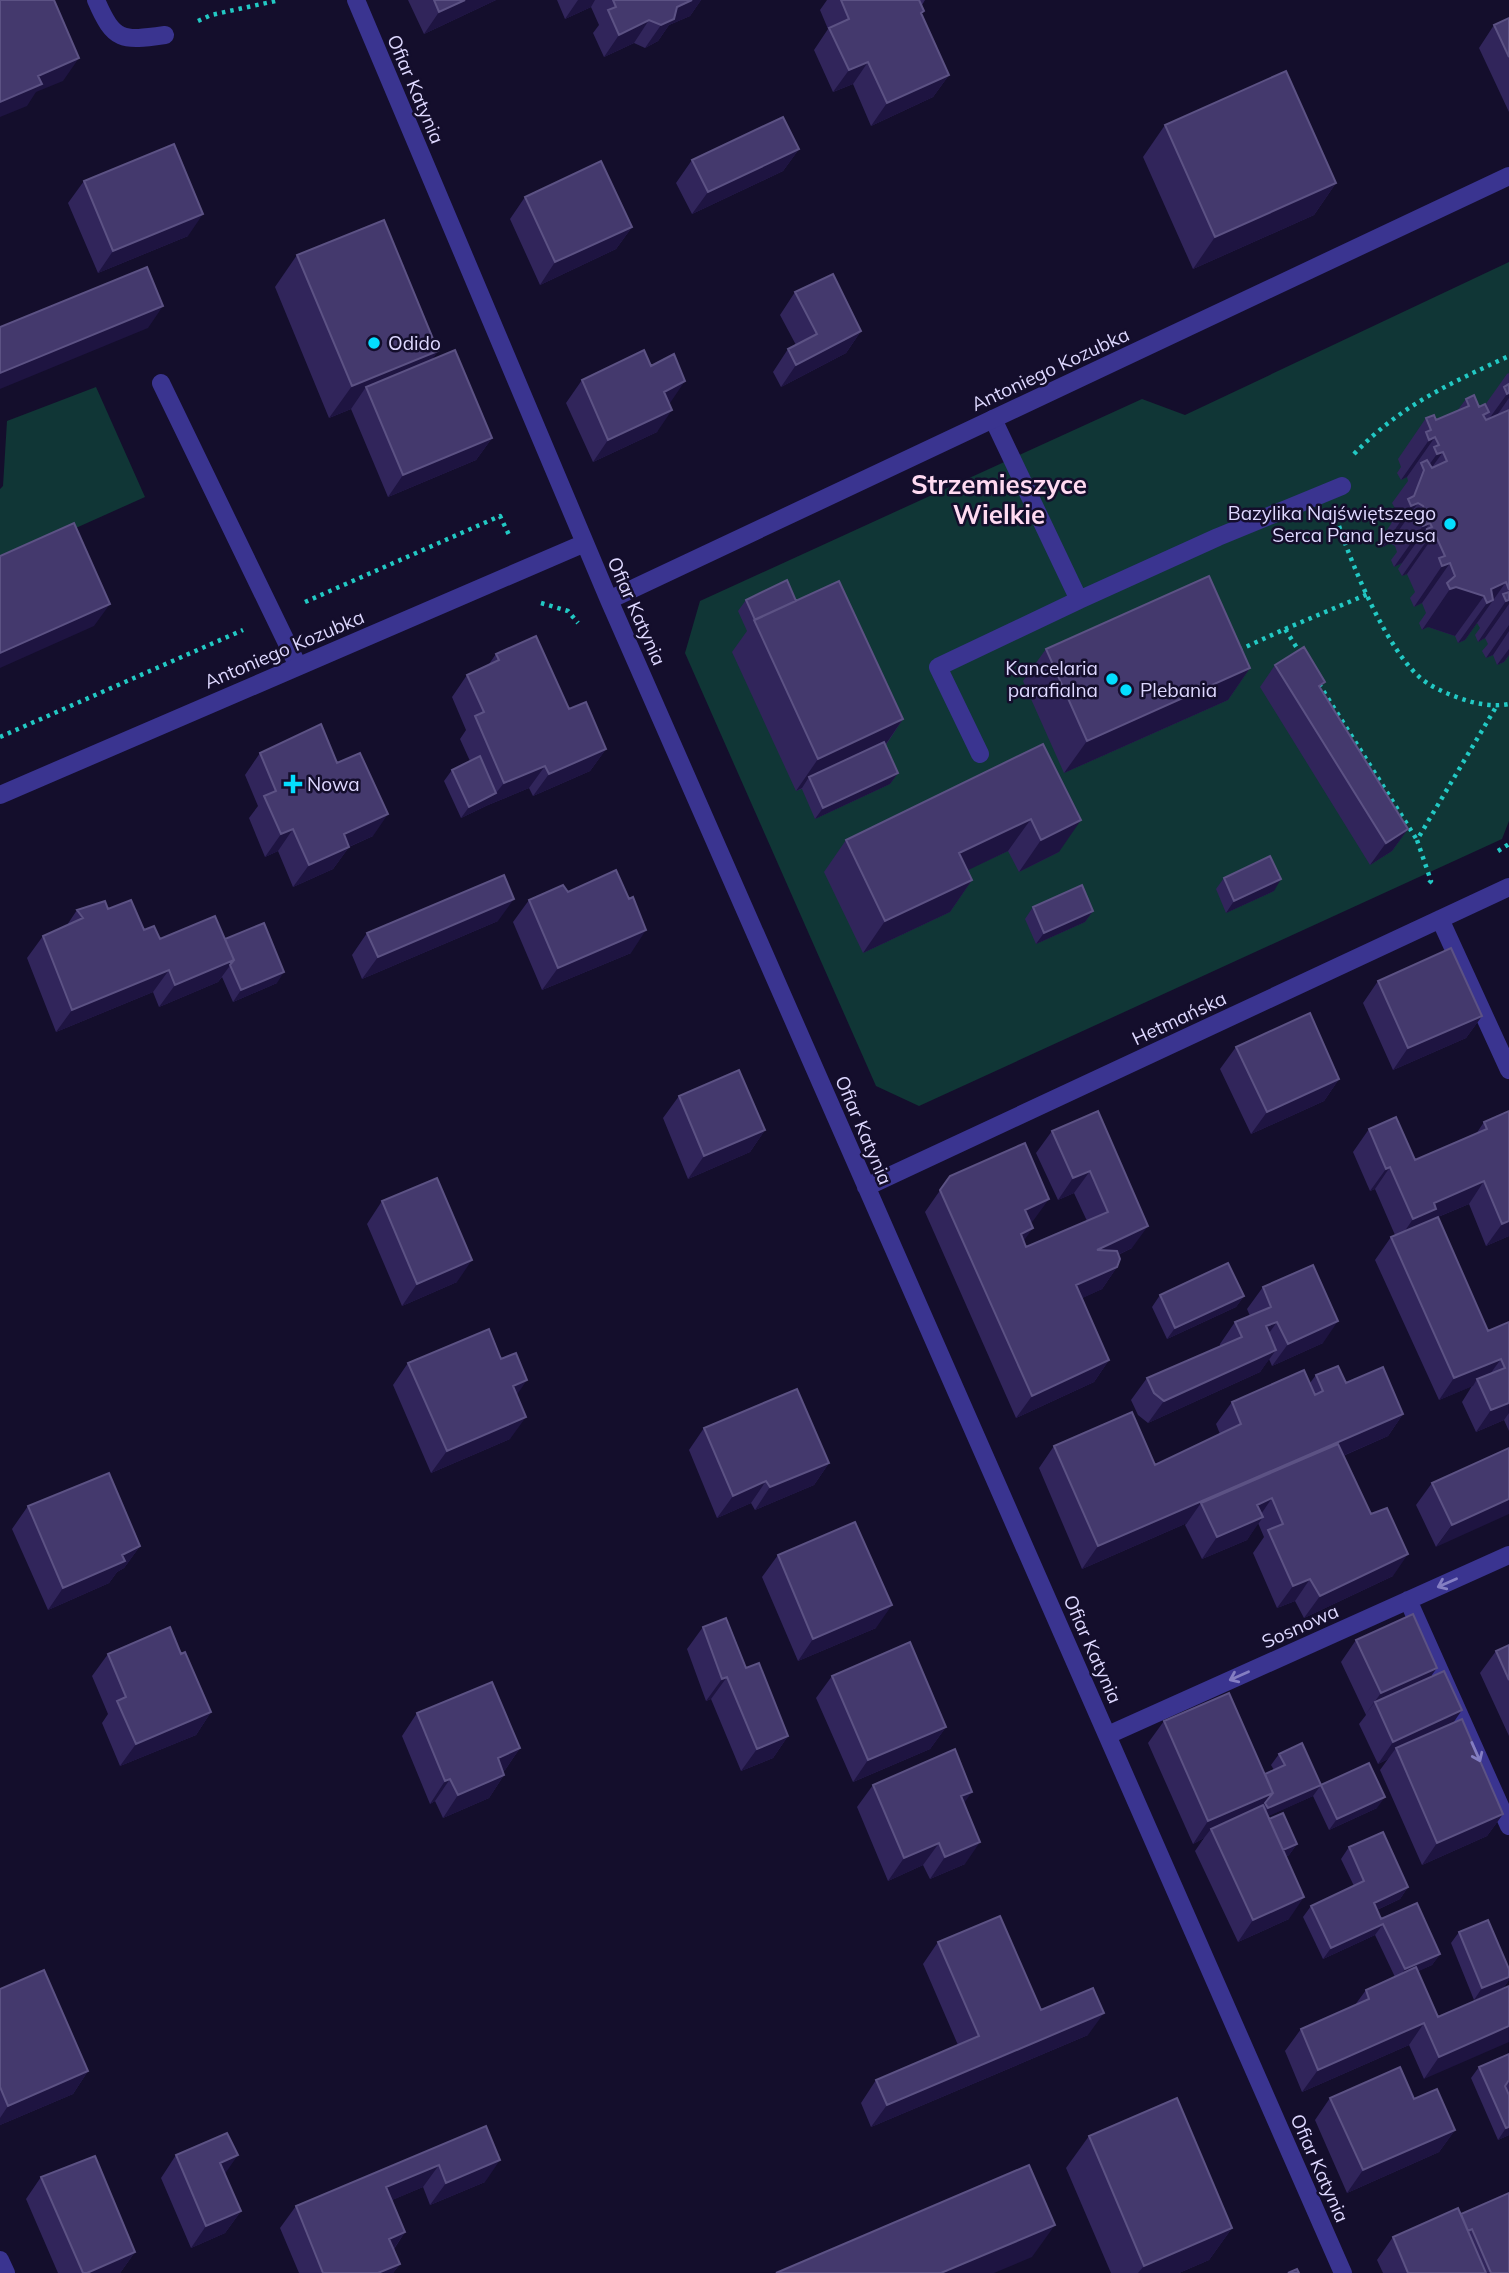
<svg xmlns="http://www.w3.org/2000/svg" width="1509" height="2273" font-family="Mulish,sans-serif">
<rect width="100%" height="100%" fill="#140e2c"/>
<path fill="#103636" d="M1509,262V821L1502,839L919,1106L876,1086L685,653L700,601L1142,399L1185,415Z
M96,387L145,497L0,562V489L3,486L7,421Z"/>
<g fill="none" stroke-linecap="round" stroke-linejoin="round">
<path stroke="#22c9c4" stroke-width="4.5" stroke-dasharray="3.5 5" stroke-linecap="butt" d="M198,21L211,15L280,0
M1354,454C1401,405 1449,384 1509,356
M1339,526C1353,568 1389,654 1423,680C1435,689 1448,694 1462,699C1477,704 1493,707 1509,704
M305,602L500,516L510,537
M541,603L568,611L578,623
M1285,629L1368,594
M1239,650L1285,629L1302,656
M1319,684L1417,840
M0,737L243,630
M1498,851L1509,844
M1429,883L1431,881L1417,840L1496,707"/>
<path stroke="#3a3490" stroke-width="18" d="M96,0C114,42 122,41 165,35
M161,383L298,666
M1079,600L1218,537L1342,486
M980,754L938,667L1079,600L993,419"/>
<path stroke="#3a3490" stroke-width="18" d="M356,0L609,600L1343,2273
M609,600L1509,176
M0,795L585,543
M1440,919L1509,1070
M866,1187L1509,887
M1408,1600L1509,1826
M1108,1735L1509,1555
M0,2260L6,2273"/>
</g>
<path fill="#31255b" d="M408,0H496L424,34Z
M557,0H701L690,16L669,25L658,41L645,48L634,43L604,57L593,33L599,25L591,7L565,19Z
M827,0H925L922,5V15L949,75L933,97L871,126L853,84L833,92L814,50L828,29L820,10Z
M1509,18V112L1479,48L1494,25Z
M1165,125L1336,183L1314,215L1193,269L1143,157Z
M799,149L783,171L692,214L676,183L692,160Z
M84,181L188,236L98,273L68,203Z
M525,197L632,227L616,249L540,285L510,219Z
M297,255L438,351L432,359L492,438L476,460L388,497L351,409L329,418L275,287Z
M795,292L861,331L846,353L781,387L773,372L788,349L796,345L780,315Z
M1509,373V655L1504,662L1497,665L1493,655L1486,658L1482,651L1488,644L1485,638L1478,642L1475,635L1480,628L1477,623L1465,640L1458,643L1455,636L1428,627L1422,630L1419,623L1426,613L1422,603L1414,607L1410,598L1415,592L1407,574L1402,576L1398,569L1402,563L1394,567L1391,560L1397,552L1395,546L1390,543L1383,547L1380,540L1391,524L1396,510L1392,503L1408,481L1407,477L1401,480L1397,473L1401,467L1398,459L1426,418L1436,420L1457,411L1466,399L1479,407L1485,405L1507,374Z
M582,380L669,403L657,432L593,462L566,403Z
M746,600L796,601L903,719L886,745L898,773L890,784L815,819L802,789L796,791L732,652L747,631L738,611Z
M1046,649L1250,668L1228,700L1064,773L1023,681Z
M496,654L569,709L606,749L590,771L533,796L529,788L488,805L461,818L444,781L452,770L470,761L460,739L466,730L452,697L467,675L489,664Z
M1275,665L1321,689L1408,829L1392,851L1370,865L1260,687Z
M1043,744L1059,852L1019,872L1008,851L967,870L972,880L950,912L863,953L824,872L846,840Z
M260,753L337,763L373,836L349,847L333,869L293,887L278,851L265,857L249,818L258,806L245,775Z
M1224,878L1274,891L1226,913L1216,889Z
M568,892L631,953L542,990L513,922L529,900Z
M1033,907L1093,911L1085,922L1036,944L1025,919Z
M108,909L160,939L277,983L233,1002L222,977L218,982L159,1007L153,992L56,1032L27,958L43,936L67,925L77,910Z
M498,921L362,979L352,955L367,933Z
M1378,981L1482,1016L1466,1038L1393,1070L1363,1003Z
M1236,1047L1339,1079L1324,1101L1251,1134L1220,1069Z
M679,1096L765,1130L750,1152L688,1179L663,1118Z
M1098,1111L1132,1248L1118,1255L1117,1267L1102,1289L1082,1298L1109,1360L1094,1382L1016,1418L925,1212L950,1176L1033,1221L1030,1222L1024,1241L1026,1247L1087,1221L1074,1193L1058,1200L1036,1153L1052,1131Z
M1509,1111V1236L1486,1246L1469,1204L1438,1217L1488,1331L1509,1322V1431L1504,1420L1476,1432L1462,1402L1472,1386L1439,1400L1375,1260L1391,1237L1395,1235L1375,1189L1370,1191L1353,1152L1369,1129L1415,1160L1476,1134L1484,1122Z
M382,1201L457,1282L402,1306L367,1224Z
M1263,1287L1323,1343L1272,1366L1269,1359L1260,1372L1148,1423L1138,1415L1131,1400L1147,1378L1220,1346V1344L1235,1322L1250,1316L1247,1309Z
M1160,1295L1244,1296L1236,1307L1167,1339L1152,1307Z
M408,1363L517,1395L510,1439L431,1473L393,1385Z
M1316,1375L1346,1383L1403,1414L1388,1436L1343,1456L1393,1576L1304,1618L1295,1601L1277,1608L1253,1553L1264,1537L1258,1523L1247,1540L1202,1559L1185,1525L1187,1523L1082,1569L1039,1468L1054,1446L1155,1465L1220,1434L1216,1424L1232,1402L1310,1383Z
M704,1428L829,1463L814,1485L755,1510L751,1503L717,1518L689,1450Z
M1509,1448L1436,1547L1416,1505L1432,1483Z
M28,1506L140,1546L124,1568L117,1572L109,1583L48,1610L12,1529Z
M778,1555L876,1628L798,1661L762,1577Z
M703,1627L746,1668L788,1736L773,1758L741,1771L711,1699L706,1701L687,1649Z
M1356,1640L1453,1723L1503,1814L1487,1836L1422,1865L1380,1770L1388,1759L1378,1764L1359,1724L1366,1715L1341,1662Z
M1509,1645V1736L1480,1673L1496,1651Z
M108,1654H181L211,1712L196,1735L120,1766L102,1723L108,1714L92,1676Z
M832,1676L946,1727L930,1749L853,1782L816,1698Z
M417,1713L520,1748L505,1770L503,1771L504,1775L489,1798L443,1818L435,1801L430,1804L402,1736Z
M1164,1721L1265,1774L1274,1770L1271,1765L1279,1754L1321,1785L1377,1808L1329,1830L1313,1796L1268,1816L1269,1819L1297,1844L1289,1855L1286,1857L1289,1919L1238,1942L1195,1851L1204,1838L1193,1844L1148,1743Z
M873,1785L964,1803L965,1864L930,1879L923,1865L888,1881L857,1807Z
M1349,1847L1408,1887L1400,1899L1377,1910L1381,1919L1440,1954L1432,1965L1418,1971L1438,2017L1509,1986L1424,2079L1409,2045L1302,2092L1285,2051L1301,2029L1355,2005L1366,1990L1395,1977L1375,1935L1323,1959L1303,1917L1311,1906L1354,1886L1341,1859Z
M1459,1932L1509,1969V1980L1504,1987L1474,2000L1451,1943Z
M938,1942L1041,2010L1088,2035L871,2127L861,2103L876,2080L958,2045L923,1964Z
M0,1989L88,2071L73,2094L0,2125Z
M1509,2054V2135L1498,2140L1471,2078L1479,2067Z
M1330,2098L1414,2099L1455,2130L1439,2152L1347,2193L1315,2120Z
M486,2126L485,2182L430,2205L423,2187L392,2200L405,2232L394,2249L400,2264L393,2273H299L280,2228L296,2206Z
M1089,2136L1232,2228L1209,2260L1179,2273H1111L1066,2168Z
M176,2155L225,2174L241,2211L225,2233L191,2248L161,2178Z
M41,2177L135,2252L120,2273H58L26,2199Z
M1461,2214L1509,2273H1383L1377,2260L1393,2237Z"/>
<path fill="#1e1441" d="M465,0H496L424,34L439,12Z
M578,0H595L591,7L565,19Z
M692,0H701L690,16L669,25L658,41L645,48L661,25L677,7Z
M649,20L634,43L604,57L619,35Z
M79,58L63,81L36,92L27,106L0,117V102L38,76Z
M868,62L853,84L833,92L849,70Z
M949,75L933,97L871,126L887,103Z
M799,149L783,171L692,214L708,192Z
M1336,183L1314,215L1193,269L1215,237Z
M203,214L188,236L98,273L113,251Z
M632,227L616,249L540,285L555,262Z
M163,306L148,328L0,389V373Z
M861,331L846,353L781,387L796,365Z
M438,351L416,383L366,387L351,409L329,418L352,386Z
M685,381L670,403L649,414L664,392Z
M1509,393V398L1486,431L1478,434L1507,394Z
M672,410L657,432L593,462L608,440Z
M1435,437L1407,477L1401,480L1429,440Z
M492,438L476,460L388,497L403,475Z
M1443,452L1417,488L1421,476L1437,454Z
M1418,503L1390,543L1383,547L1411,506Z
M1430,523L1402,563L1394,567L1423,526Z
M1435,534L1407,574L1402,576L1430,536Z
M1450,563L1422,603L1414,607L1442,566Z
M1506,582L1465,640L1458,643L1487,603L1491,589Z
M1456,587L1484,596L1455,636L1428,627L1422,630L1450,589Z
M1509,600V604L1485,638L1478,642L1506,601Z
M110,604L94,626L0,668V653Z
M1509,625V631L1493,655L1486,658Z
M1509,649V655L1504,662L1497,665Z
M1250,668L1228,700L1064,773L1087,741Z
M903,719L881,751L809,777L802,788L796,791L818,759Z
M606,749L590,771L533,796L549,774Z
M545,766L529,788L488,805L461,818L469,807L496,793L504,783Z
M898,773L890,784L815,819L823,808Z
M388,814L373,836L328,856L344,834Z
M1031,819L1008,851L937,885L959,853Z
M1081,820L1059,852L1019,872L1041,840Z
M293,829L278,851L265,857L281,834Z
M1408,829L1392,851L1370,865L1386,843Z
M349,847L333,869L293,887L309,865Z
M1281,879L1274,891L1226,913L1234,901Z
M972,880L950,912L863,953L885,921Z
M514,899L498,921L362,979L378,957Z
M1093,911L1085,922L1036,944L1044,933Z
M646,930L631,953L542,990L558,968Z
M234,960L218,982L159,1007L175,985Z
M169,970L153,992L56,1032L72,1010Z
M284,972L277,983L233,1002L241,990Z
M1482,1016L1466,1038L1393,1070L1408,1048Z
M1339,1079L1324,1101L1251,1134L1267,1112Z
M765,1130L750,1152L688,1179L704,1156Z
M1390,1167L1375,1189L1370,1191L1386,1169Z
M1090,1171L1074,1193L1058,1200L1073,1178Z
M1484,1181L1469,1204L1428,1221L1398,1241L1413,1219L1434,1203Z
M1049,1199L1033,1221L1009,1232L1025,1210Z
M1509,1221V1236L1486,1246L1502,1224Z
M1148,1226L1132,1248L1081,1272L1097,1250Z
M1033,1228L1017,1250L1021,1234Z
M472,1260L457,1282L402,1306L417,1284Z
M1117,1267L1102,1289L1061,1308L1076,1285Z
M1244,1296L1236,1307L1167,1339L1175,1328Z
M1338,1321L1323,1343L1272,1366L1288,1344Z
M1277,1322L1261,1344L1266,1326Z
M1276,1350L1260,1372L1148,1423L1164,1401Z
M1501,1359L1485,1381L1477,1379L1473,1386L1439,1400L1454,1378Z
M1109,1360L1094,1382L1016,1418L1032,1396Z
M527,1380L512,1402L513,1386Z
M1509,1403V1413L1504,1420L1476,1432L1491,1410Z
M1403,1414L1388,1436L1207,1515L1201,1503L1187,1523L1082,1569L1098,1546Z
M526,1417L510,1439L431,1473L447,1451Z
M829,1463L814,1485L755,1510L770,1487Z
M766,1481L751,1503L717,1518L733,1496Z
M1272,1498L1257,1520V1505Z
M1509,1499V1514L1436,1547L1452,1525Z
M1263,1517L1247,1540L1202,1559L1217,1537Z
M140,1546L124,1568L117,1572L109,1583L48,1610L63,1588L122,1555Z
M1408,1554L1393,1576L1304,1618L1320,1596Z
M1310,1579L1295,1601L1277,1608L1293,1586Z
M892,1605L876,1628L798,1661L813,1639Z
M1437,1668L1421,1690L1375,1702L1365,1715L1381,1693Z
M727,1677L711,1699L706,1701L722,1679Z
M1462,1710L1447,1732L1396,1748L1388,1759L1378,1764L1393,1742Z
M211,1712L196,1735L120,1766L136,1744Z
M946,1727L930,1749L853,1782L868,1760Z
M788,1736L773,1758L741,1771L757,1749Z
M520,1748L505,1770L482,1780L498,1758Z
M504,1775L489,1798L443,1818L458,1795Z
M450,1779L435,1801L430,1804L445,1781Z
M1321,1785L1313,1796L1260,1820L1268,1808Z
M972,1792L956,1814L961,1796Z
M1273,1793L1257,1815L1211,1829L1204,1838L1193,1844L1208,1821Z
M1385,1797L1377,1808L1329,1830L1337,1819Z
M1503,1814L1487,1836L1422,1865L1437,1843Z
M980,1842L965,1864L930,1879L945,1857Z
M939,1843L923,1865L888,1881L904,1858Z
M1297,1844L1289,1855L1265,1867L1273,1855Z
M1408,1887L1400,1899L1366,1915L1374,1903Z
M1304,1897L1289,1919L1238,1942L1253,1920Z
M1383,1924L1375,1935L1323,1959L1331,1948Z
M1440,1954L1432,1965L1397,1981L1405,1969Z
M1509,1977V1980L1504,1987L1474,2000L1482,1988Z
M1104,2013L1088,2035L871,2127L887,2105Z
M1424,2023L1409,2045L1302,2092L1318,2070Z
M1509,2026V2042L1424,2079L1439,2057Z
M88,2071L73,2094L0,2125V2118L8,2106Z
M1509,2127V2135L1498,2140L1506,2128Z
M1455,2130L1439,2152L1347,2193L1363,2170Z
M238,2155L222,2178L220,2163Z
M500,2160L485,2182L430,2205L446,2183Z
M439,2165L423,2187L371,2209L386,2187Z
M241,2211L225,2233L191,2248L206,2226Z
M1055,2225L1032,2257L994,2273H941Z
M1232,2228L1209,2260L1179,2273H1138L1144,2266Z
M405,2232L390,2254L389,2239Z
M135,2252L120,2273H87Z
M400,2264L393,2273H378Z"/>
<path fill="#44396d" stroke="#5c5284" stroke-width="2" d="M0,0H54L79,58L38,76L42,84L0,102Z
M434,0H465L439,12Z
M613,0H692L677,7L674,19L661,25L649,20L619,35L608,10L616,7Z
M841,0H919L924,11L921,13L949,75L887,103L868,62L849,70L829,28L849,19Z
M1509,18V57L1494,25Z
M1286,71L1336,183L1215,237L1165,125Z
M783,117L799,149L708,192L692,160Z
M174,144L203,214L113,251L84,181Z
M601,161L632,227L555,262L525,197Z
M384,220L438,351L352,386L297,255Z
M147,267L163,306L0,373V327Z
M833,274L861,331L796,365L788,349L817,334L795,292Z
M455,350L492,438L403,475L366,387Z
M644,350L651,366L674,354L685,381L664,392L672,410L608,440L582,380Z
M1509,384V393L1507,394L1504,387Z
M1474,395L1479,407L1485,404L1489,412L1483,415L1486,420L1509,410V590L1506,582L1491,589L1493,600L1487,603L1484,596L1456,587L1450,589L1447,583L1455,576L1450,563L1442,566L1439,558L1445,556L1435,534L1430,536L1427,529L1432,527L1430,523L1423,526L1420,519L1427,516L1423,506L1418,503L1411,506L1408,499L1414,496L1424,470L1421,463L1427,460L1432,468L1447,461L1443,452L1437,454L1434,447L1439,445L1435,437L1429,440L1426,432L1431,430L1426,418L1434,415L1436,420L1469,406L1466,399Z
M74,523L110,604L0,653V556Z
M1209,576L1250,668L1087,741L1046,649Z
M787,580L796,601L755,620L746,600Z
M839,581L903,719L818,759L754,620Z
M1509,592V600L1506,601L1503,594Z
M536,636L569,709L586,702L606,749L549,774L545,766L504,783L475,716L484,712L467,675L499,660L496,654Z
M1304,647L1325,682L1319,686L1408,829L1386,843L1275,665Z
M321,724L337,763L360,753L388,814L344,834L349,847L309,865L293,829L281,834L264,796L276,791L260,753Z
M884,742L898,773L823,808L809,777Z
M1043,744L1081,820L1041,840L1031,819L959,853L972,880L885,921L846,840Z
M480,756L496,793L469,807L452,770Z
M1270,856L1281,879L1234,901L1224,878Z
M616,870L629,899L633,897L646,930L558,968L529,900L563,885L568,892Z
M504,875L514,899L378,957L367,933Z
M1082,885L1093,911L1044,933L1033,907Z
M131,900L144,930L154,926L160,939L215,916L234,960L175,985L169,970L72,1010L43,936L83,918L77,910L105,901L108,909Z
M264,923L284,972L241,990L230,965L234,960L225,939Z
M1451,948L1482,1016L1408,1048L1378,981Z
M1310,1013L1339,1079L1267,1112L1236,1047Z
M739,1070L765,1130L704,1156L679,1096Z
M1098,1111L1148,1226L1097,1250L1117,1251L1120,1259L1117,1267L1076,1285L1109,1360L1032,1396L940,1190L950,1176L1025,1143L1049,1199L1025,1210L1033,1228L1021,1234L1026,1247L1108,1212L1090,1171L1073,1178L1052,1131Z
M1509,1111V1221L1502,1224L1484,1181L1434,1203L1436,1209L1413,1219L1390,1167L1386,1169L1369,1129L1396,1117L1415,1160L1487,1129L1484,1122Z
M437,1178L472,1260L417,1284L382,1201Z
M1438,1217L1488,1331L1509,1322V1403L1491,1410L1477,1379L1505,1368L1501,1359L1454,1378L1391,1237Z
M1228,1263L1244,1296L1175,1328L1160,1295Z
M1313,1265L1338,1321L1288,1344L1277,1322L1266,1326L1276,1350L1164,1401L1154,1393L1147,1378L1242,1337L1235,1322L1271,1307L1263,1287Z
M489,1329L501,1359L516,1353L527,1380L513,1386L526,1417L447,1451L408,1363Z
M1338,1366L1346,1383L1383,1367L1403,1414L1098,1546L1054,1446L1132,1412L1155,1465L1241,1424L1232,1402L1304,1370L1315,1395L1323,1391L1316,1375Z
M797,1389L829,1463L770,1487L766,1481L733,1496L704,1428Z
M1338,1444L1371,1514L1387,1508L1408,1554L1320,1596L1310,1579L1293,1586L1268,1530L1283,1524L1272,1498L1257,1505L1263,1517L1217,1537L1201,1503Z
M1509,1448V1499L1452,1525L1432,1483Z
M109,1473L140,1546L122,1555L125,1561L63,1588L28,1506Z
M855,1522L892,1605L813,1639L778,1555Z
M1413,1614L1437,1668L1381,1693L1356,1640Z
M726,1618L746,1668L759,1663L788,1736L757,1749L727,1677L722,1679L703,1627Z
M170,1627L181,1654L185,1652L211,1712L136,1744L117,1701L126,1697L108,1654Z
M910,1642L946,1727L868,1760L832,1676Z
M1509,1645V1680L1496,1651Z
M1444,1671L1462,1710L1393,1742L1375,1702Z
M492,1682L520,1748L498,1758L504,1775L458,1795L450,1779L445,1781L417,1713Z
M1229,1693L1273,1793L1208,1821L1164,1721Z
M1462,1719L1503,1814L1437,1843L1396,1748Z
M1302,1743L1321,1785L1369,1763L1385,1797L1337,1819L1321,1785L1268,1808L1265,1803L1273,1793L1265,1774L1285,1765L1279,1754Z
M955,1749L972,1792L961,1796L980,1842L945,1857L939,1843L904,1858L873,1785Z
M1263,1805L1304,1897L1253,1920L1211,1829Z
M1283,1813L1297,1844L1283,1850L1269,1819Z
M1383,1832L1408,1887L1374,1903L1381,1919L1417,1903L1440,1954L1405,1969L1383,1924L1331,1948L1311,1906L1364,1881L1349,1847Z
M1000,1916L1041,2010L1093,1988L1104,2013L887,2105L876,2080L979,2036L938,1942Z
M1488,1920L1509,1969V1977L1482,1988L1459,1932Z
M1416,1967L1438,2017L1509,1986V2026L1439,2057L1424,2023L1318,2070L1301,2029L1369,1999L1366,1990Z
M44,1970L88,2071L8,2106L0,2087V1989Z
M1509,2054V2080L1505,2086L1509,2095V2127L1506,2128L1479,2067Z
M1400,2067L1414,2099L1437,2089L1455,2130L1363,2170L1330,2098Z
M1177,2098L1232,2228L1144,2266L1089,2136Z
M486,2126L500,2160L446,2183L439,2165L386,2187L405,2232L389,2239L400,2264L378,2273H323L296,2206Z
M227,2133L238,2155L220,2163L241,2211L206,2226L176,2155Z
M95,2156L135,2252L87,2273H83L41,2177Z
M1029,2165L1055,2225L941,2273H776Z
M1509,2193V2273H1491L1472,2229L1468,2231L1461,2214Z
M1458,2208L1486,2273H1408L1393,2237Z
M1297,2269L1299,2273H1288Z"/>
<defs><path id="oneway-shaft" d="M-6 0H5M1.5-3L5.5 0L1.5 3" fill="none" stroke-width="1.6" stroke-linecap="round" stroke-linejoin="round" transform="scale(1.75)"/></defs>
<g stroke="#847ec2">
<use href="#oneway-shaft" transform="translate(1447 1583) rotate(156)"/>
<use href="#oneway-shaft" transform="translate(1239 1676) rotate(156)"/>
<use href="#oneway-shaft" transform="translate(1476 1752) rotate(66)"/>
</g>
<g fill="#04deff" stroke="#140e2c" stroke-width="2.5">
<circle cx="374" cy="343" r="7"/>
<circle cx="1450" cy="524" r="7"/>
<circle cx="1112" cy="679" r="7"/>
<circle cx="1126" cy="690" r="7"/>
<path d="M289.5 773.5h7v7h7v7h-7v7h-7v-7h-7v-7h7z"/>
</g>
<g text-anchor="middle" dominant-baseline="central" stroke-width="5" stroke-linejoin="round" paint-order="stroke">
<g font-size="19" fill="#ded8ff" stroke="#140e2c">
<text transform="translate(416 89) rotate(67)">Ofiar Katynia</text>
<text transform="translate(1050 369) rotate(-25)">Antoniego Kozubka</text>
<text transform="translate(637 611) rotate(66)">Ofiar Katynia</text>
<text transform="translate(284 649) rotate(-23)">Antoniego Kozubka</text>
<text transform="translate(1179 1018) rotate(-25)">Hetmańska</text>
<text transform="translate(864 1130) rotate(67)">Ofiar Katynia</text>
<text transform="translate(1300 1626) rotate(-24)">Sosnowa</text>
<text transform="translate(1093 1649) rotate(66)">Ofiar Katynia</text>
<text transform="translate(1320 2168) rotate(66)">Ofiar Katynia</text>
</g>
<g font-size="19" fill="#ded8ff" stroke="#140e2c" text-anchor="start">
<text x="388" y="343">Odido</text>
<text x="1436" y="513" text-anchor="end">Bazylika Najświętszego<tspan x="1436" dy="22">Serca Pana Jezusa</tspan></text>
<text x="1098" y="668" text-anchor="end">Kancelaria<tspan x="1098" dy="22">parafialna</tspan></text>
<text x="1140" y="690">Plebania</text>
<text x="307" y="784">Nowa</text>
</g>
<g font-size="26" font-weight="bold" fill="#ffdaf1" stroke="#140e2c">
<text x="999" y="484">Strzemieszyce<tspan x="999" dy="30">Wielkie</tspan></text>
</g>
</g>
</svg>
